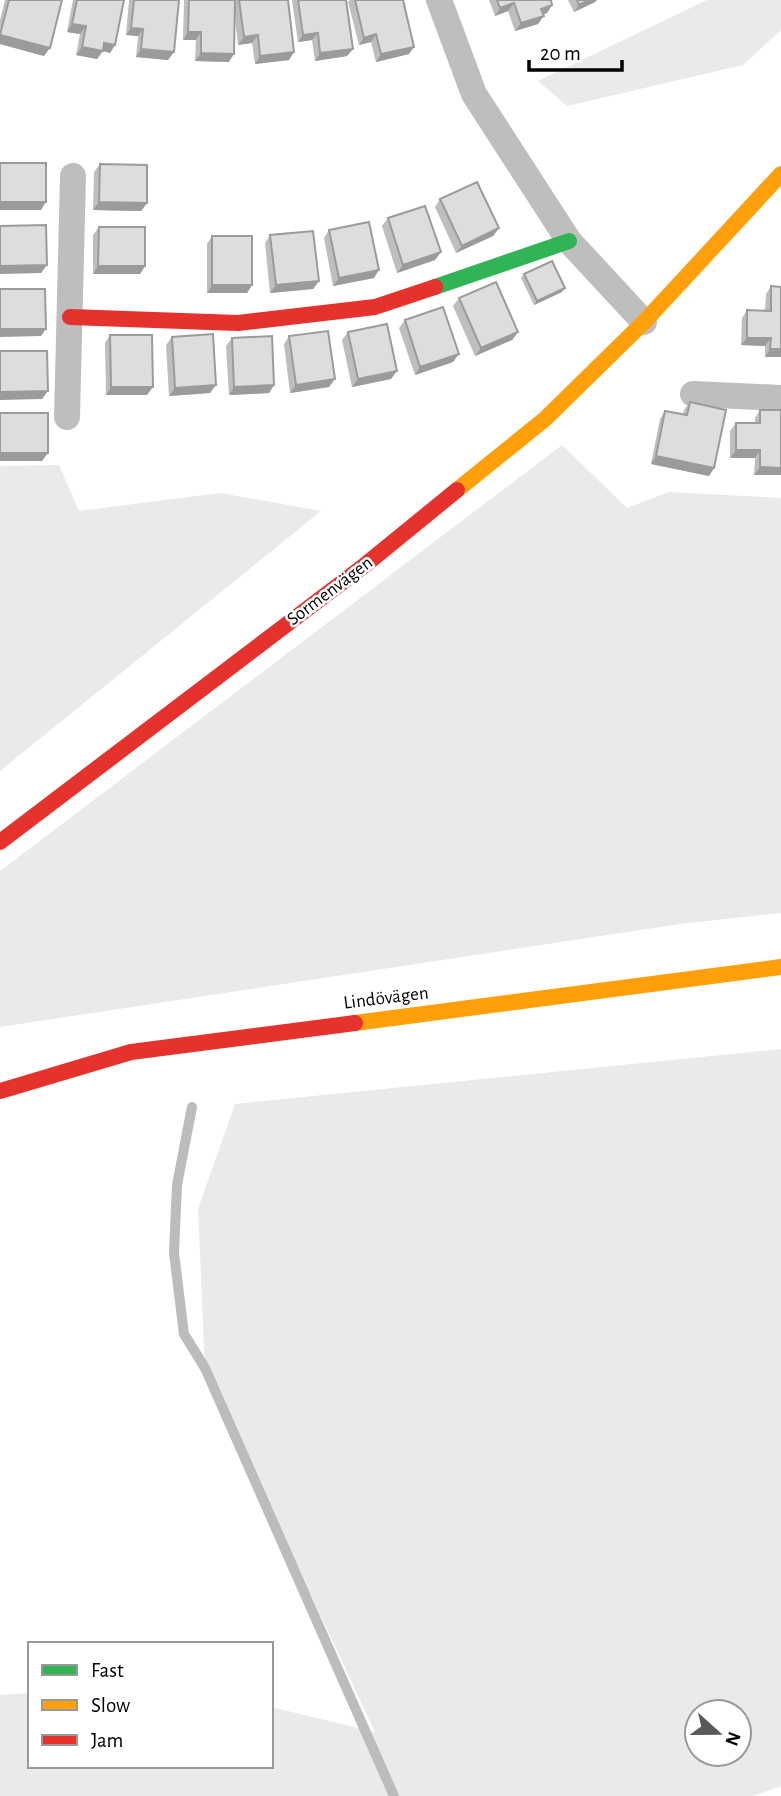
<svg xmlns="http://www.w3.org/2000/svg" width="781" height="1796" font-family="'Alegreya Sans',sans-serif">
<rect width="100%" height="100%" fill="#fff"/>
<path fill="#eaeaea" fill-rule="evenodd" d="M707,0H781V30L743,65L567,106L538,81Z
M562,445L627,508L669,492L781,498V913L680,924L0,1027V871Z
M59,465L79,511L220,493L321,511L0,771V466Z
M781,1049V1786L753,1796H0V1695L30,1693V1766H271V1707L375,1732L205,1368L198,1209L235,1104ZM697,1712H739V1754H697Z"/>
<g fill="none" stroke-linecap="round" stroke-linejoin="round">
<path stroke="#bcbcbc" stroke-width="10" d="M192,1107L177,1185L174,1253L184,1334L205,1368L394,1796"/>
<path stroke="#bebebe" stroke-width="26" d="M439,0L474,94L569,241L644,322
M693,394L781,398
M67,417L73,176"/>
<path stroke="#30b455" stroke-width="16" d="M435,287L569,241"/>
<path stroke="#ff9f0a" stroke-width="16" d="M457,490L545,419L644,322L781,174
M355,1023L781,967"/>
<path stroke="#e5322d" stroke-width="16" d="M70,317L238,323L375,307L435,287
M0,842L365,565L457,490
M0,1091L131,1052L355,1023"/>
</g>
<path fill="#bebebe" d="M5,0H62L44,56L0,44V20Z
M73,0H124L115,45L110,53L103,51L97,59L76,55L80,34L67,32Z
M129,0H179L168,60L136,57L138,36L126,35Z
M184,0H235V1L236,0H288L294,52L289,60L255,64L252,43L238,45L235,17L229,62L195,61L196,40H183Z
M293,0H346L353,49L347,56L315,61L312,40L298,42L292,1Z
M350,0H403L409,54L376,62L371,42L359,45L348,2Z
M489,0H551L552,5L547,13L543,15L538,24L515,31L508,11L495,16Z
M568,0H597L595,2L574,12Z
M100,164L147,203L141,211L93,210L94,172Z
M440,199L499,228L493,236L456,253L435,207Z
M388,218L435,260L397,273L382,226Z
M99,227L145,266L140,274H93V235Z
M329,230L374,278L333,286L324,238Z
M270,235L319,281L313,289L270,293L265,243Z
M212,236L252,285L247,293H207V244Z
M524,274L562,292L534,305L521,278Z
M771,286L781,357H765V346L741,345L742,318L747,310H765L766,294Z
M459,298L518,332L512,340L475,356L453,306Z
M405,320L453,362L415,375L399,328Z
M348,332L391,379L352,387L342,340Z
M110,335L147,395H106L105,343Z
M289,336L329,387L290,393L284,344Z
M172,337L210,393L169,396L166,345Z
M232,338L274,385L269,393L229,395L226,346Z
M690,402L714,468L709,476L651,464L660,419L665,411L683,414L684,410Z
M760,410H781V475H754L755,458H730V431L736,423H755V418Z"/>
<path fill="#9b9b9b" d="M589,0H597L595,2L574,12L579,5Z
M514,3L508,11L495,16L500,8Z
M552,5L547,13L536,17L541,9Z
M544,16L538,24L515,31L521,23Z
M72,24L86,26L80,34L67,32Z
M131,28L143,29L138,36L126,35Z
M188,32H201L196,40H183Z
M318,33L312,40L298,42L303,35Z
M376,34L371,42L359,45L364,38Z
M0,35L50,48L44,56L0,44Z
M258,35L252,43L238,45L244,37Z
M104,43L115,45L110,53L103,51L97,59L76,55L82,47Z
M414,47L409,54L376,62L381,54Z
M141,49L174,52L168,60L136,57Z
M353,49L347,56L315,61L320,53Z
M294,52L289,60L255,64L260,56Z
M201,53L234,54L229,62L195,61Z
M0,202H46L41,210H0Z
M99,202L147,203L141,211L93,210Z
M499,228L493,236L456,253L462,246Z
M441,252L435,260L397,273L403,265Z
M47,265L41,273L0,274V266Z
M98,266H145L140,274H93Z
M379,270L374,278L333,286L339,278Z
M319,281L313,289L270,293L276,285Z
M212,285H252L247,293H207Z
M565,288L562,292L534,305L537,301Z
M0,329H46L41,336L0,337Z
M518,332L512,340L475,356L481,348Z
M747,338H771L765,346L741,345Z
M770,349H781V357H765Z
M459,354L453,362L415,375L420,367Z
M397,371L391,379L352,387L358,379Z
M335,379L329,387L290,393L296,385Z
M216,385L210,393L169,396L175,388Z
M274,385L269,393L229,395L234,387Z
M111,387H153L147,395H106Z
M48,391L42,399L0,400V392Z
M736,450H760L755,458H730Z
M0,453H48L42,461H0Z
M656,456L714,468L709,476L651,464Z
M760,467L781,468V475H754Z"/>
<path fill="#ddd" stroke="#9b9b9b" stroke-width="2" d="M9,0H62L50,48L0,35Z
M77,0H124L115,45L104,43L103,51L82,47L86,26L72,24Z
M134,0H179L174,52L141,49L143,29L131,28Z
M189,0H235L234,54L201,53V32H188Z
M239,0H288L294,52L260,56L258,35L244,37Z
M298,0H346L353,49L320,53L318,33L303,35Z
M355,0H403L414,47L381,54L376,34L364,38Z
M497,0H551L552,5L541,9L544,16L521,23L514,3L500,8Z
M577,0H589L579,5Z
M0,163H46V202H0Z
M100,164L147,165V203L99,202Z
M477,182L499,228L462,246L440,199Z
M425,206L441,252L403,265L388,218Z
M369,222L379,270L339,278L329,230Z
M46,225L47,265L0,266V226Z
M99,227H145V266H98Z
M313,231L319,281L276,285L270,235Z
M212,236H252V285H212Z
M552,261L565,288L537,301L524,274Z
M496,282L518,332L481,348L459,298Z
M771,286L781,287V349H770L771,338H747V310L771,311Z
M0,289H45L46,329H0Z
M443,307L459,354L420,367L405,320Z
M387,324L397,371L358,379L348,332Z
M328,331L335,379L296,385L289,336Z
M213,334L216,385L175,388L172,337Z
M110,335H152L153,387H111Z
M272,336L274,385L234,387L232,338Z
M0,351H47L48,391L0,392Z
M690,402L726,410L714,468L656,456L665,411L687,415Z
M760,410H781V468L760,467V450H736V423H760Z
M0,413H48V453H0Z"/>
<g text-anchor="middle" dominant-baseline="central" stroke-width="5" stroke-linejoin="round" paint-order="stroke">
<g font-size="19" fill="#000" stroke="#fff">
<text transform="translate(330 591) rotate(-37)">Sormenvägen</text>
<text transform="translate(386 998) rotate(-7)">Lindövägen</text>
</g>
</g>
<rect x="28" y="1642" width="245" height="126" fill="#ffffff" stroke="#999999" stroke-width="2"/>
<rect x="42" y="1665" width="35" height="10" fill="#30b455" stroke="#999999" stroke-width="2"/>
<text x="91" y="1677" font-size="21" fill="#000000">Fast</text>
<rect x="42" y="1700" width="35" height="10" fill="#ff9f0a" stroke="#999999" stroke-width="2"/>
<text x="91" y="1712" font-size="21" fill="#000000">Slow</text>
<rect x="42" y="1735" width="35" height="10" fill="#e5322d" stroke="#999999" stroke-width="2"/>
<text x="91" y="1747" font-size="21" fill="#000000">Jam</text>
<g transform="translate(718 1733) rotate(111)"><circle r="33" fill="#ffffff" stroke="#999999" stroke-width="2"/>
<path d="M0-5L12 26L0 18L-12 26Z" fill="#595959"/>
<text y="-10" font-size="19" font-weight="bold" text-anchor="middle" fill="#000000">N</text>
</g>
<path d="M529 60v10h93v-10" fill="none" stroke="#000000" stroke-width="3.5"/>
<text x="540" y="60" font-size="21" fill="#000000" stroke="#ffffff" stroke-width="5" paint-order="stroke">20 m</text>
</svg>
